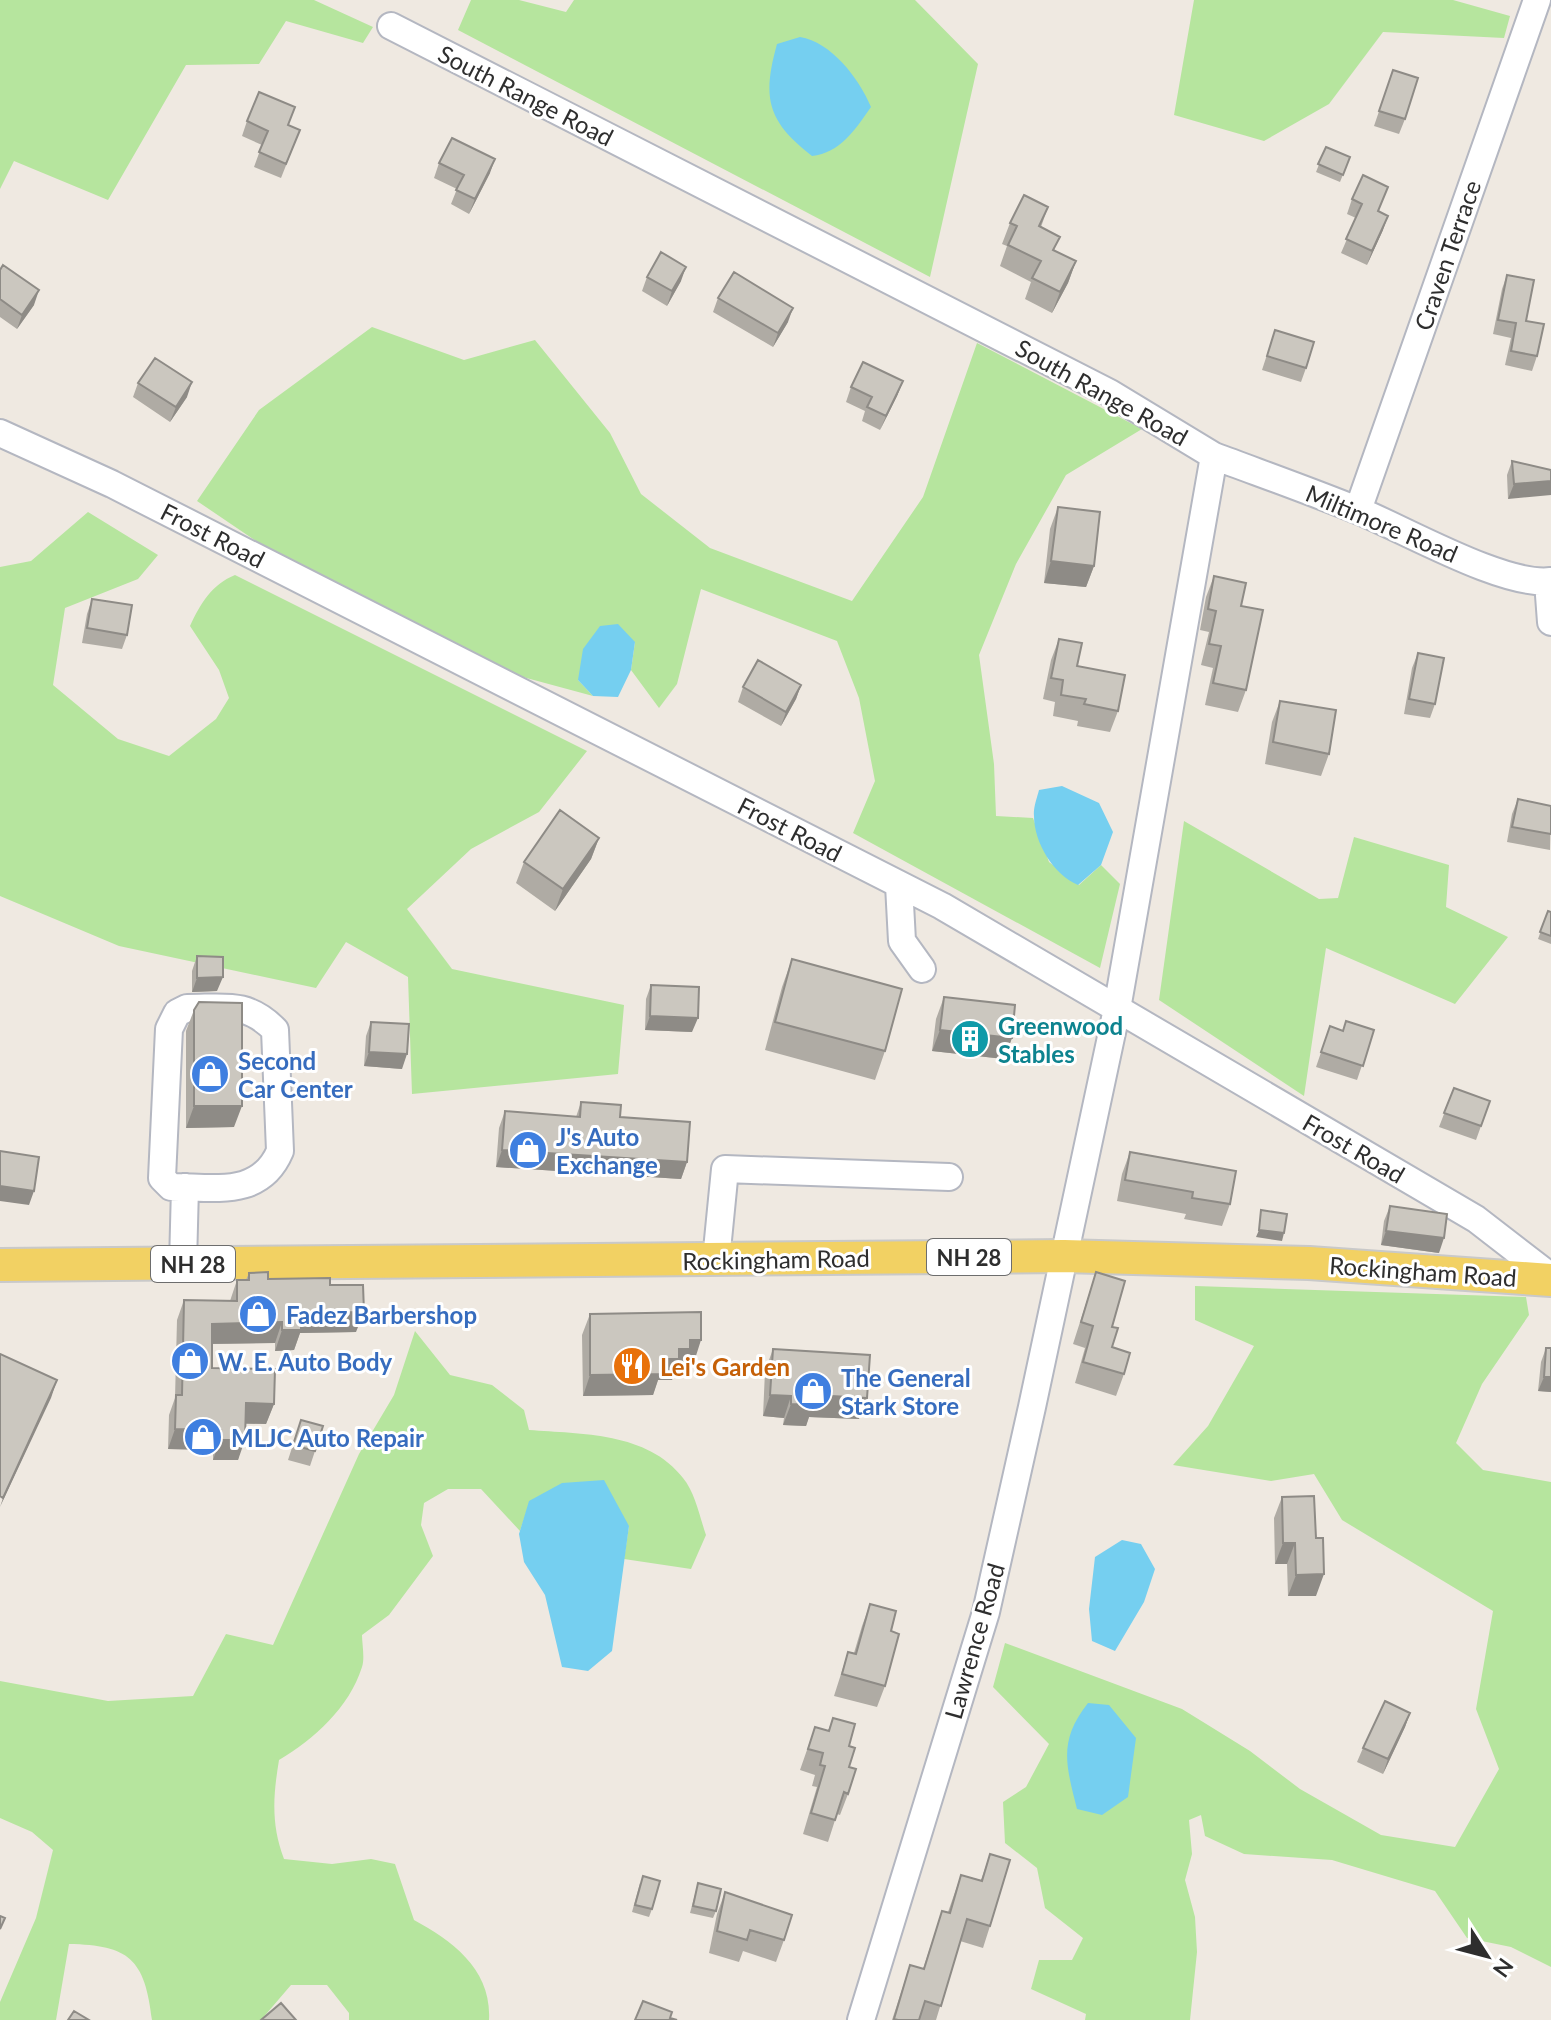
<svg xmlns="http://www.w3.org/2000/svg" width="1551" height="2020" font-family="Lato,sans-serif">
<rect width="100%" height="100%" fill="#efe9e1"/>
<path fill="#b6e59e" d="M0,0H314L373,27L363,43L286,21L259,64L186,65L108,200L14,161L0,189Z
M471,0H519L566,12L574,0H915L978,64L930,277L458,30Z
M1194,0H1453L1510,16L1504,38L1383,32L1329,104L1264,141L1174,115Z
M372,327L464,360L535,340L610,433L641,494L710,548L852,601L923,497L977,343L1142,429L1066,475L1016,564L979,655L994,764L996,816L1033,818L1049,862L1079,885L1101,865L1120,884L1100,968L853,833L875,781L859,698L837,641L701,589L677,684L659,708L631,670L635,642L578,680L593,696L497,670L268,549L197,501L259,410Z
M88,512L158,555L138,579L65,608L53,685L118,739L169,756L216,719L229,698L219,670L190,626C201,603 211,585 235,575L587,751L539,812L471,849L407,909L452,969L624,1005L618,1074L412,1094L408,977L346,942L316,988L119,946L0,896V567L31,561Z
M1184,821L1319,899L1338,898L1354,837L1449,865L1446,907L1508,937L1455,1004L1326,948L1304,1096L1159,1000Z
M1195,1286L1526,1297L1529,1315L1482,1384L1456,1443L1483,1470L1551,1482V1967L1511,1947L1467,1938L1435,1891L1332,1860L1244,1854L1205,1836L1201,1815L1189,1820L1192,1854L1185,1880L1195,1917L1197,1952L1190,2020H1085L1086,2014L1031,1989L1039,1960H1072L1083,1938L1045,1908L1037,1868L1005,1843L1003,1802L1026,1787L1049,1744L993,1687L1005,1643L1182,1709L1250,1751L1300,1789L1381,1835L1455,1847L1499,1769L1476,1709L1493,1611L1342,1520L1314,1474L1271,1481L1173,1465L1208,1426L1254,1346L1195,1320Z
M415,1331L450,1375L492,1385L524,1410L529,1430C581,1434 648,1432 683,1478C695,1492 700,1518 706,1535L691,1569L624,1559L629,1526L530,1501L520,1531L481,1489H448L424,1503L421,1525L433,1556L389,1615L362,1635C362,1644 365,1658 362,1667C349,1708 314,1739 279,1760C273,1796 271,1825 284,1859L332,1864L371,1859L395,1864L414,1920C453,1941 492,1970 489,2020H349V2013L327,1985H291L261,2020H152C145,1959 129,1945 69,1944L56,2020H0V2002L36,1918L53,1850L32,1832L0,1818V1681L108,1701L193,1696L226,1634L273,1645L359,1454L394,1395Z"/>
<path fill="#75cff0" d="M800,37C831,42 859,78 871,107C855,130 840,153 812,156C767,121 762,98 777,44Z
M618,624L635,642L631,670L618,697L593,696L578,680L583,649L600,626Z
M1062,786L1099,803L1113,832L1101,865L1078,885C1054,875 1034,843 1034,816C1033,808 1037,798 1039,790Z
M604,1480L629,1526L612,1651L588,1671L562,1667L545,1595L524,1562L519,1534L529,1501L562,1483Z
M1122,1540L1141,1544L1155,1569L1144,1602L1115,1651L1092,1641L1089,1609L1095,1557Z
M1088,1703L1109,1705L1136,1738L1128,1797L1102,1815L1077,1809C1066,1765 1058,1741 1088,1703Z"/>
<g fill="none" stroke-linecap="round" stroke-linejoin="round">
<g stroke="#b4b7c1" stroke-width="30">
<path id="minor" d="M391,26L1110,393L1214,456L1117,1009L1032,1407L986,1612L861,2020
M0,433L112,484L942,906L1476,1219L1551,1277
M1214,456C1262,474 1310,491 1357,510C1404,529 1504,587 1551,581
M1358,510L1537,0
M1548,582L1551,622
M899,885L902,941L922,969
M187,1008C224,1008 247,1001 275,1030L280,1151C260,1198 215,1187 171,1187L162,1178L169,1029L177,1013Z
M716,1260L725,1169L949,1177
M183,1264L185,1187"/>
</g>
<g stroke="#c9c9c9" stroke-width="36">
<path id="major" d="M0,1265L1064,1256L1309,1263L1551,1280"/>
</g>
<use href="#minor" stroke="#fff" stroke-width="26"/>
<use href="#major" stroke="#f2d163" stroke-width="32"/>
</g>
<path fill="#afaba4" d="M1393,70L1405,119L1399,134L1374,126Z
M247,121L288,126L300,130L281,178L254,167L262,145L242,136Z
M1326,147L1350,157L1340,182L1316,172Z
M439,163L490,173L469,214L451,204L457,189L434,178Z
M1388,187L1378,211L1383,230L1367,265L1341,253L1356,218L1347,214L1352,199Z
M1048,207L1041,227L1055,251L1076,261L1068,283L1052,313L1025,299L1031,282L1000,266L1007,246L1002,244L1010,223Z
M0,270L34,305L17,329L0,317Z
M1507,275L1526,321L1537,356L1532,371L1505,365L1511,338L1493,334L1502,289Z
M647,277L681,281L667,306L642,291Z
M718,298L788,322L773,347L713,312Z
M1275,330L1306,368L1301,382L1262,370Z
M903,381L897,396L880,430L862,421L865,411L846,402L851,387Z
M138,383L187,397L170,422L133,397Z
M1512,461L1551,470L1508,499L1507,475Z
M1058,507L1094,566L1086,587L1044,583L1050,529Z
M1214,576L1241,606L1246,690L1238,712L1205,705L1213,668L1201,665L1209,632L1200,630L1206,597Z
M92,599L127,635L122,649L82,643L87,614Z
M1059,639L1077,666L1118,711L1110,732L1077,726L1078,721L1053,716L1055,702L1043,699L1051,660Z
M1418,653L1435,704L1430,718L1404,714L1412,668Z
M801,685L796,699L781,726L738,702L743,687Z
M1280,701L1329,754L1321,776L1265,764L1272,722Z
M1518,799L1551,806L1550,850L1507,842L1512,814Z
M599,838L591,859L555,911L516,883L524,862Z
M1548,911L1551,912V944L1538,939Z
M197,956L217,991L192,992V971Z
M792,959L885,1051L875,1080L765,1050L782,987Z
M651,985L692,1032L645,1030L646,999Z
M944,997L1012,1038L1004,1059L932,1051L936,1019Z
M194,1010L234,1127L186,1128V1031Z
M371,1022L402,1069L364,1066L366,1036Z
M1330,1026L1342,1031L1374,1030L1357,1080L1316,1067Z
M1454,1088L1490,1101L1476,1140L1439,1127Z
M581,1102L620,1117L687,1162L681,1179L496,1167L499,1128L505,1111L576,1117Z
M1130,1152L1230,1204L1222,1226L1184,1219L1186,1214L1117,1201L1122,1174Z
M1390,1206L1439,1253L1381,1245L1384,1221Z
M1096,1272L1112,1327V1347L1124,1374L1116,1396L1075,1383L1085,1348L1073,1344Z
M249,1273L268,1279L330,1285L356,1332L300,1333L294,1350L275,1351V1343L212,1344V1368L274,1404L266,1424H246L238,1460H213V1450L168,1449L169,1415L175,1398L177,1320L184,1300L230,1301L237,1280H246Z
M590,1314L694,1362H685L682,1370H675L672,1380H658L653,1395L583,1396L582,1335Z
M1546,1348L1551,1392L1538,1391L1541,1362Z
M773,1349L859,1419L809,1417L806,1426L783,1425L784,1418L763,1416L765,1371Z
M301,1420L315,1451L310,1466L288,1460Z
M1282,1497L1316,1596H1288L1287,1564H1275L1274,1518Z
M870,1604L891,1631L885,1686L877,1707L834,1696L848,1652L854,1653L862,1626Z
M1410,1713L1405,1727L1383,1774L1357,1762L1363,1748Z
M833,1718L849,1746L848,1794L840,1815L837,1814L828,1842L803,1834L817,1787L812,1786L815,1775L800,1770L815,1727L828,1731Z
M990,1854V1926L983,1948L960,1941L936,2020H892L910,1965L923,1969L942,1911L948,1912L961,1875L981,1880Z
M640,1883L652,1909L649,1917L632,1912Z
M698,1883L716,1911L713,1918L690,1913Z
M725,1892L784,1940L776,1962L743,1951L739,1962L709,1953L717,1914Z"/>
<path fill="#8e8b86" d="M495,159L490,173L469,214L475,199Z
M1388,216L1383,230L1367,265L1372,251Z
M1076,261L1068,283L1052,313L1060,292Z
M686,267L681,281L667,306L672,291Z
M39,290L34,305L17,329L22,315Z
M793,308L788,322L773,347L778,333Z
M903,381L897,396L880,430L886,416Z
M192,382L187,397L170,422L176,407Z
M1551,481V495L1508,499L1514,484Z
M1051,561L1094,566L1086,587L1044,583Z
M801,685L796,699L781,726L786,712Z
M599,838L591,859L555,911L563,889Z
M223,977L217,991L192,992L197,978Z
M650,1016L698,1018L692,1032L645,1030Z
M940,1030L1012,1038L1004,1059L932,1051Z
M369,1052L407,1054L402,1069L364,1066Z
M194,1106H242L234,1127L186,1128Z
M502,1150L687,1162L681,1179L496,1167Z
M0,1186L34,1191L29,1205L0,1201Z
M1259,1230L1284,1233L1282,1241L1256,1237Z
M1386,1231L1444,1238L1439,1253L1381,1245Z
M364,1312L356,1332L300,1333L294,1350L275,1351L282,1330L301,1313Z
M282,1322L275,1343L205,1344L212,1324Z
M690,1340H701L694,1362H685L682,1370H675L672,1380H658L653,1395L583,1396L590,1375L660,1359L679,1349Z
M1544,1377H1551V1392L1538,1391Z
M57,1380L51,1398L0,1507L3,1498Z
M770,1395L791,1396L784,1418L763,1416Z
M814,1395L867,1398L859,1419L809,1417L806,1426L783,1425L791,1404Z
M246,1403L274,1404L266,1424L239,1423Z
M175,1429L221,1430L213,1450L168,1449Z
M220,1440H245L238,1460H213Z
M1283,1543H1295L1287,1564H1275Z
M1324,1574L1316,1596H1288L1296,1575Z
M1410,1713L1405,1727L1383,1774L1388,1759Z"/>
<path fill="#cbc7bf" stroke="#8e8b86" stroke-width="2" d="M1393,70L1418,78L1405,119L1379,111Z
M259,92L295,107L288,125L300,130L286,164L259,152L268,131L247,121Z
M452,138L495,159L475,199L456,190L464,175L439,163Z
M1326,147L1350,157L1343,175L1318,164Z
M1363,175L1388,187L1378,211L1388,216L1372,251L1346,239L1362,204L1352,199Z
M1024,195L1048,207L1039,226L1060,237L1053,250L1076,261L1060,292L1032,278L1041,261L1008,245L1017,226L1010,223Z
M661,252L686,267L672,291L647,277Z
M3,265L39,290L22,315L0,299V270Z
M734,272L793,308L778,333L718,298Z
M1507,275L1534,280L1526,321L1544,324L1537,356L1511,351L1516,323L1498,320Z
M1275,330L1314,342L1306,368L1267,356Z
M155,358L192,382L176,407L138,383Z
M863,362L903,381L886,416L867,407L872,397L851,387Z
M1512,461L1551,470V481L1514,484Z
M1058,507L1100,512L1094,566L1051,561Z
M1214,576L1246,583L1241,606L1263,610L1246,690L1213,683L1221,646L1209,644L1216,611L1208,609Z
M92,599L132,605L127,635L87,628Z
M1059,639L1082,643L1077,666L1125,675L1118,711L1084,704L1086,699L1061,695L1063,680L1051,678Z
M1418,653L1444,658L1435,704L1409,699Z
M758,660L801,685L786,712L743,687Z
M1280,701L1336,710L1329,754L1273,742Z
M1518,799L1551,806V834L1512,827Z
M560,810L599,838L563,889L524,862Z
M1548,911L1551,912V936L1540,932Z
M197,956L223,957V977L197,978Z
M792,959L902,989L885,1051L775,1022Z
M651,985L699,987L698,1018L650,1016Z
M944,997L1015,1005L1012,1038L940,1030Z
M199,1002L242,1003V1106H194V1010Z
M1346,1021L1374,1030L1363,1066L1321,1052L1330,1026L1343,1031Z
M371,1022L409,1024L407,1054L369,1052Z
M1454,1088L1490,1101L1481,1126L1444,1113Z
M581,1102L621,1105L620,1117L690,1122L687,1162L502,1150L505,1111L580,1117Z
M0,1151L39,1157L34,1191L0,1186Z
M1130,1152L1236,1171L1230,1204L1192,1198L1193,1192L1125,1180Z
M1390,1206L1447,1214L1444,1238L1386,1231Z
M1261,1210L1287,1214L1284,1233L1259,1230Z
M268,1272V1279L330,1278V1285H363L364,1312L301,1313V1330H282V1322L212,1324V1368L275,1369L274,1404L246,1403L245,1440H220L221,1430L175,1429L176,1395H182L184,1300L237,1301V1280H249V1273Z
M1096,1272L1125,1281L1112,1327L1118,1328L1112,1347L1130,1353L1124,1374L1083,1362L1093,1326L1081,1322Z
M701,1312V1340H690V1349H679V1359H660L661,1374L590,1375V1314Z
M1546,1348H1551V1377H1544Z
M773,1349L870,1355L867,1398L814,1395L813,1405L791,1404V1396L770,1395Z
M0,1354L57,1380L3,1498L0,1496Z
M301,1420L323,1426L315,1451L293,1445Z
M1314,1496L1316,1538H1323L1324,1574L1296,1575L1295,1543H1283L1282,1497Z
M870,1604L896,1611L891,1631L899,1634L885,1686L842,1674L848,1652L856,1654Z
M1385,1701L1410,1713L1388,1759L1363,1748Z
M833,1718L855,1724L849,1746L855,1748L849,1767L856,1769L848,1794L844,1792L835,1820L811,1813L825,1766L820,1765L823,1753L808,1749L815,1727L829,1731Z
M990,1854L1010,1860L990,1926L967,1919L941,2006L925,2001L919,2020H898L894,2019L910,1965L924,1969L942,1911L950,1913L961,1875L982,1881Z
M643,1876L660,1881L652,1909L635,1905Z
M698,1883L721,1889L716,1911L693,1906Z
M725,1892L792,1915L784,1940L750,1930L747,1940L717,1931Z
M0,1916L5,1918L0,1929Z
M643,2001L672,2012L670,2018L677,2020H635Z
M281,2003L296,2020H261Z
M74,2011L89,2020H68Z"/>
<defs>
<g id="building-disc" transform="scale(2)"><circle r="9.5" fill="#0f9aa8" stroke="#fff"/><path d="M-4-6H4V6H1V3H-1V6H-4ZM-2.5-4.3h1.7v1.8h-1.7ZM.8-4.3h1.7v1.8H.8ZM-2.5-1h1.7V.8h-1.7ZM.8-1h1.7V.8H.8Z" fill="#fff"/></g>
<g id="shop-disc" transform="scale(2)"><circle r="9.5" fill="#3f7fe0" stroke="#fff"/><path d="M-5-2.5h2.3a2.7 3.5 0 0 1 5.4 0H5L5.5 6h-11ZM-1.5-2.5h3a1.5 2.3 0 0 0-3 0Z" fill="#fff"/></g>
<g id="restaurant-disc" transform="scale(2)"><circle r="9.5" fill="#e8710a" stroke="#fff"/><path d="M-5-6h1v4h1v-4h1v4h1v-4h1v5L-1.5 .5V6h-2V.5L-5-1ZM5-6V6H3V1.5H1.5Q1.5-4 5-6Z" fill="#fff"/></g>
</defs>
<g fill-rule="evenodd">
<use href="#building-disc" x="970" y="1039"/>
<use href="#shop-disc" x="210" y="1074"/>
<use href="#shop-disc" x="528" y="1150"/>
<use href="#shop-disc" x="258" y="1314"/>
<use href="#shop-disc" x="190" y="1361"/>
<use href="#restaurant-disc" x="632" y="1366"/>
<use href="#shop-disc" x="813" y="1391"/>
<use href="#shop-disc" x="203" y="1437"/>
</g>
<g text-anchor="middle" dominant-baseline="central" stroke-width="6" stroke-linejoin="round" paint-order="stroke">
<g fill="#fff" stroke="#6d6d6d" stroke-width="2">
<rect x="927" y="1239" width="84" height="36" rx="6"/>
<rect x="151" y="1246" width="84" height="36" rx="6"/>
</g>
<g font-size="22" font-weight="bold" fill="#2e2e2e">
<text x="969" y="1257">NH 28</text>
<text x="193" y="1264">NH 28</text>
</g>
<g font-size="24" fill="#2e2e2e" stroke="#fff">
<text transform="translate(526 95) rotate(27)">South Range Road</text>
<text transform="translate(1447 255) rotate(-71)">Craven Terrace</text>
<text transform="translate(1102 392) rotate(29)">South Range Road</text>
<text transform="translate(1382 523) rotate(23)">Miltimore Road</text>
<text transform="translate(213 535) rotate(27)">Frost Road</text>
<text transform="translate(790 829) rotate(27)">Frost Road</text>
<text transform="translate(1354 1148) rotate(30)">Frost Road</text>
<text transform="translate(776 1259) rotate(-1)">Rockingham Road</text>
<text transform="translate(1423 1271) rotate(4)">Rockingham Road</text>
<text transform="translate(974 1641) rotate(-74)">Lawrence Road</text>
</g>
<g font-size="24" font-weight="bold" fill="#0d838f" stroke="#fff" text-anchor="start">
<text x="998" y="1025">Greenwood<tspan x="998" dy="28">Stables</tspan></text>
</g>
<g font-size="24" font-weight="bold" fill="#366cbe" stroke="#fff" text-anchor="start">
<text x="238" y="1060">Second<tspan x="238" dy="28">Car Center</tspan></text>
<text x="556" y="1136">J's Auto<tspan x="556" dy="28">Exchange</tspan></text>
<text x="286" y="1314">Fadez Barbershop</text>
<text x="218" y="1361">W. E. Auto Body</text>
<text x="841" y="1377">The General<tspan x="841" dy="28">Stark Store</tspan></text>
<text x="231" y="1437">MLJC Auto Repair</text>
</g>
<g font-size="24" font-weight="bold" fill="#c56008" stroke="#fff" text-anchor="start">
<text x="660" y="1366">Lei's Garden</text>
</g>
</g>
<g transform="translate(1487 1956) rotate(126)" stroke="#ffffff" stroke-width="6" paint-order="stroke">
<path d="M0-6L14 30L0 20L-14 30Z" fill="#2e2e2e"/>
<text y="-12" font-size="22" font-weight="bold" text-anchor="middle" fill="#2e2e2e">N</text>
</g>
</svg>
